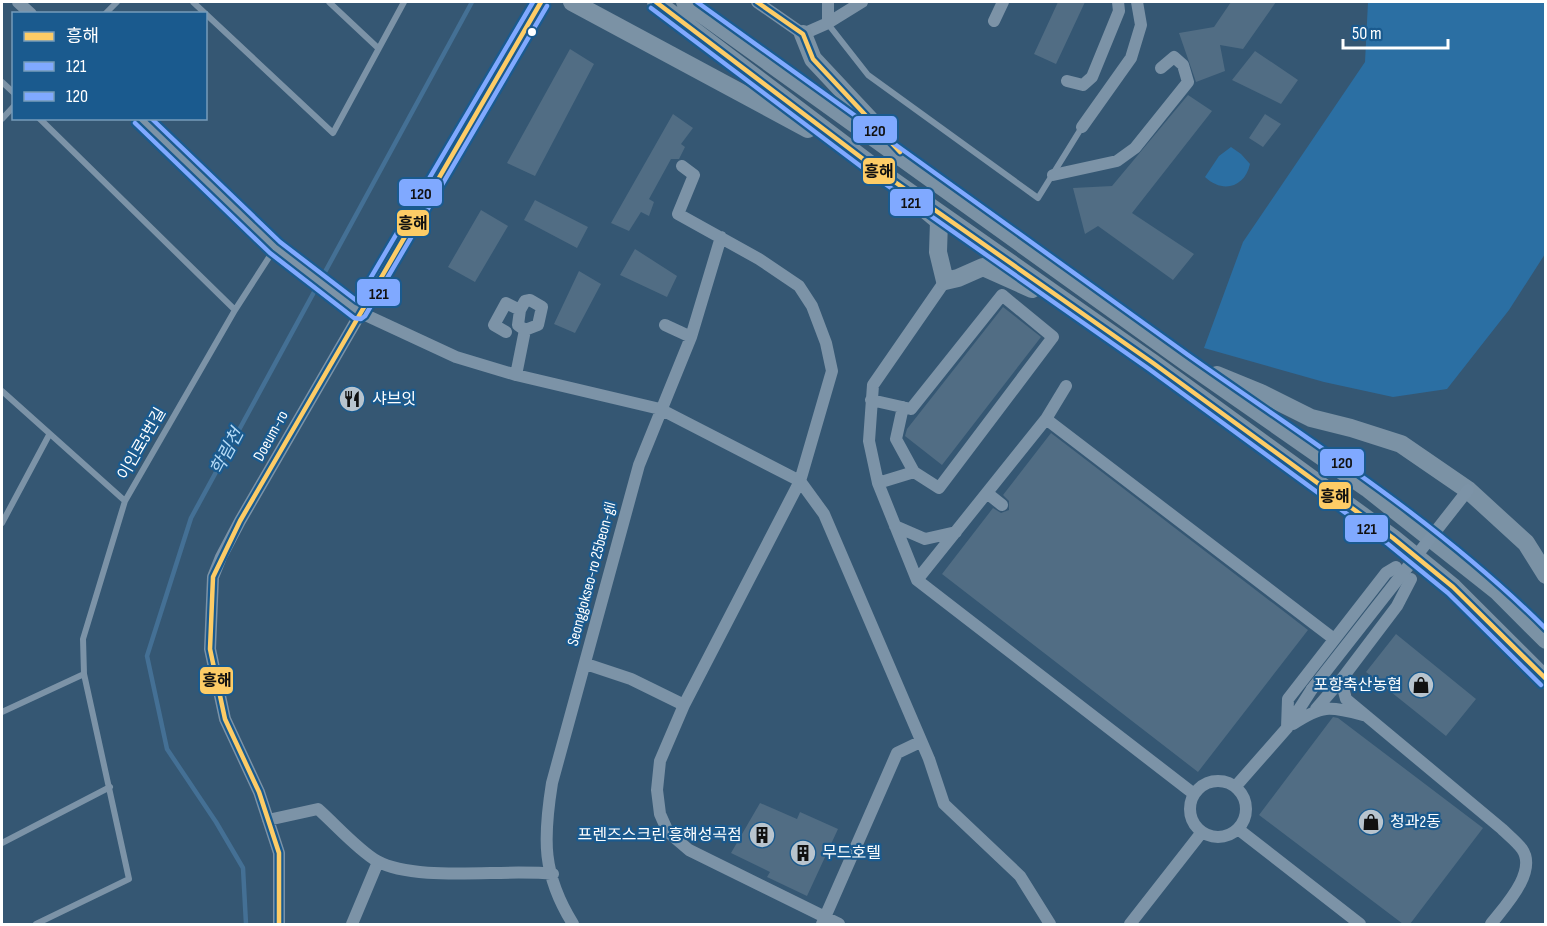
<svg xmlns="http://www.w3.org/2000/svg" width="1547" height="926" font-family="'Sofia Sans Condensed','Noto Sans KR',sans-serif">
<rect width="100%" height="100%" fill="#355773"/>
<path fill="#2b6fa3" d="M1368,2H1545V254L1509,310L1447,389L1393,397L1324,382L1204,348L1243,242L1365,62Z
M1231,147L1241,154L1250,164C1245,187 1223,194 1205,177L1219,156Z"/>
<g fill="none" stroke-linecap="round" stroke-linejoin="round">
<path stroke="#447095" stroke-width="4.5" d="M246,924L243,868L216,822L167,749L147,656L191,518L472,2"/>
</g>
<path fill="#516d84" d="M1058,2H1085L1056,64L1034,54Z
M1231,2H1276L1243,49L1220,45L1225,71L1196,82L1179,33L1214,27Z
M570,49L594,64L535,176L507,163Z
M1255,51L1298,80L1281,104L1232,80Z
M1188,95L1212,111L1132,213L1194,254L1173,280L1098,226L1085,234L1073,188L1112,186Z
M673,114L693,128L681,144L685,147L679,159H671L649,199L654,202L649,216L641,212L629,231L611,223Z
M1265,114L1281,124L1263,147L1249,138Z
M535,200L588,227L577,248L524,220Z
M481,210L508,226L475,282L448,267Z
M635,249L677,276L667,297L620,275Z
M579,271L601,284L575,333L554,324Z
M1003,307L1041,337L942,465L905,436L907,429Z
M1051,433L1308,630L1198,772L942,574L993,508L1001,513L1009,510V501L1003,495Z
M1396,634L1476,699L1446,736L1366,672Z
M1333,717L1338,718L1483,828L1410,924H1403L1259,815Z
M760,803L797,819L800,812L838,829L807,896L767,877L770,872L731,853Z"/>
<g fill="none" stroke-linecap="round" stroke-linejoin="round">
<path stroke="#7c93a7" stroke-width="6" d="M193,2L333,133L404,2
M329,2L378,48
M105,14L117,2
M828,24L868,75L1038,198L1082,127
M2,82L14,93
M39,118L235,310
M2,119L14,106
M2,391L125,501
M2,523L49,435
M2,712L84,674
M2,843L110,787
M36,924L129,879L84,674L83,639L125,501L235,310L275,248"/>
<path stroke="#7c93a7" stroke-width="12" d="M18,2L31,14
M757,2L803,34L828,23L862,2
M994,21L1003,2
M828,23V2
M1067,81L1083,85L1092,77L1119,11L1118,2
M140,118L275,248L359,312L456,357L516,375L660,409L800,481L824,514L929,759L944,804L1020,876L1050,924
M1082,127L1131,58L1141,25L1137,2
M682,166L694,175L678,214L759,259L799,286L812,306L826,343L832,371L800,481L684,705L660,761L657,790L660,814L668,832L689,850L839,924
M1053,175L1117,161L1135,148L1188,82L1183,65L1174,57L1161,68
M945,281L873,385L869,441L878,483L917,580L1194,794
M520,310L518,325L525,330
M665,325L691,337
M506,332L494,325L506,303L520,310L525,301L530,300L542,307L538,325L525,330L516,375
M871,400L911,409L1002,295L1053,337L939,488L914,472L878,483
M903,407L896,439L914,472
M1046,419L1066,386
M987,493L1002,505
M895,526L925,539L956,532
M1411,579L1397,606L1341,680L1346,699L1502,829C1508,835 1517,842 1522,849C1538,872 1504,907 1491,924
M917,580L1046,419L1334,639
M586,664L631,679L684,705
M1316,709L1341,680
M1293,724C1322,705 1329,706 1363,715
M1287,728L1288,699L1386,573L1396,567
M1190 809a28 28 0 1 1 56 0a28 28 0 1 1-56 0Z
M1236,786L1287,728L1312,689
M268,820L318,809C335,824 358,850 377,861C417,883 506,868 553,874
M1238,829L1360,924
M279,924V853L259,792L225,719L210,649L213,577L221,557L240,521L541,2
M352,924L378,862
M573,924C542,874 543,839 552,783L639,465L691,337L721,237
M822,924L897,753L920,742
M1130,924L1202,832"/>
<path stroke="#7b92a5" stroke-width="18" d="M572,2L808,129
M656,2L875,168L1153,363L1393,538L1453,587L1546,680
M685,2L1186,362L1367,488L1497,591L1546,640
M803,34L813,59L886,137
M927,211L939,221L938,252L945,281L958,278L983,267L1032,289
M1217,375L1261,393L1311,418L1351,428L1401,444L1468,490L1526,543L1546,575"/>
<path stroke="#7c93a7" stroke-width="12" d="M1312,689L1468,490"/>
<g stroke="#1a5a8e" stroke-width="9">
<path id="bus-1" d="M656,2L875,168L1153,363L1393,538L1453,587L1546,679
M757,2L803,34L813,59L900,152
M279,924V853L259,792L225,719L210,649L213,577L240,521L541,2"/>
</g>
<g stroke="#1a5a8e" stroke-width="9">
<path id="bus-2" d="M651,8L871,174L1149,369L1388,544L1448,593L1541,685
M135,123L270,253L354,318L361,319L365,316L547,6"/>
</g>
<g stroke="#1a5a8e" stroke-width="9">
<path id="bus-3" d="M697,2C861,119 1024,238 1188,355C1311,442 1439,522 1546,629
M151,118L280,242L357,301L533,2"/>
</g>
<use href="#bus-1" stroke="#fdcc66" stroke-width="4.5"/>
<use href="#bus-2" stroke="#80a9ff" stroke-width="4.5"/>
<use href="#bus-3" stroke="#80a9ff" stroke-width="4.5"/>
</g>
<defs>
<g id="restaurant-disc" transform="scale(1.35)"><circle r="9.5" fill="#b8c4ce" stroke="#1a5a8e"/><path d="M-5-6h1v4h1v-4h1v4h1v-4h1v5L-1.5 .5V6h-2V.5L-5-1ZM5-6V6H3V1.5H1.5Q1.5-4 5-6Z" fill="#111"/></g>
<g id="shop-disc" transform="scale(1.35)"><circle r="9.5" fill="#b8c4ce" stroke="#1a5a8e"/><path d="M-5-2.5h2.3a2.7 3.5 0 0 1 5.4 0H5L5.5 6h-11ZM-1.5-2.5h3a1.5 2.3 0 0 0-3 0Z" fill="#111"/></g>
<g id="building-disc" transform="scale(1.35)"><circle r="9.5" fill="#b8c4ce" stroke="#1a5a8e"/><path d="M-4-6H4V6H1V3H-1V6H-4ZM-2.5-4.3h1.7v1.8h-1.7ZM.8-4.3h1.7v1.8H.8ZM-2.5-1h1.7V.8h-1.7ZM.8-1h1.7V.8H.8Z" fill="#111"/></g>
</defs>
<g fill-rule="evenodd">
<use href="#restaurant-disc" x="352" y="399"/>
<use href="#shop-disc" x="1421" y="685"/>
<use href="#shop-disc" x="1371" y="822"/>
<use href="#building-disc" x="762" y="835"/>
<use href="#building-disc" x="803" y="853"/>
</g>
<circle fill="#fff" stroke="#1a5a8e" stroke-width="2" cx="532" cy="32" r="5"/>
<g text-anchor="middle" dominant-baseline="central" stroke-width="4.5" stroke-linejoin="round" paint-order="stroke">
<g font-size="16" fill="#fff" stroke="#1a5a8e" text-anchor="start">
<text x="372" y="399">샤브잇</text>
<text x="1402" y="685" text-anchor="end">포항축산농협</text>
<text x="1390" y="822">청과2동</text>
<text x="742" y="835" text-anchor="end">프렌즈스크린 흥해성곡점</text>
<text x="822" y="853">무드호텔</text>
</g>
<g font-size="16" fill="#fff" stroke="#1a5a8e">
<text transform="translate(271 436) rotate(-61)">Doeum-ro</text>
<text transform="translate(142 444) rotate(-60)">이인로5번길</text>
<text transform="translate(592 574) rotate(-75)">Seonggokseo-ro 25beon-gil</text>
</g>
<g font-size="18" font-style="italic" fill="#b3d9f5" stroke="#1a5a8e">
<text transform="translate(227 452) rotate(-62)">학림천</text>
</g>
</g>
<g stroke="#1a5a8e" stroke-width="2">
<rect x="852" y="115" width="46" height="29" rx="6" fill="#80a9ff"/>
<rect x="862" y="157" width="34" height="28" rx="6" fill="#fdcc66"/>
<rect x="398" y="178" width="45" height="29" rx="6" fill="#80a9ff"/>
<rect x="889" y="188" width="45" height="29" rx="6" fill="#80a9ff"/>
<rect x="396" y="209" width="34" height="28" rx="6" fill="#fdcc66"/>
<rect x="356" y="278" width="45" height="29" rx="6" fill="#80a9ff"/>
<rect x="1319" y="448" width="46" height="29" rx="6" fill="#80a9ff"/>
<rect x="1318" y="481" width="34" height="29" rx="6" fill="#fdcc66"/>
<rect x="1344" y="514" width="45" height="29" rx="6" fill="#80a9ff"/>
<rect x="199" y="666" width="35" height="29" rx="6" fill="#fdcc66"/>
</g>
<g font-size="16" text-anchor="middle" font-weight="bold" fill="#111">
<text x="875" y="136">120</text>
<text x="879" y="177">흥해</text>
<text x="421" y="199">120</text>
<text x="911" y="208">121</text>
<text x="413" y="229">흥해</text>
<text x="379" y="299">121</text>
<text x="1342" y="468">120</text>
<text x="1335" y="502">흥해</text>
<text x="1367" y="534">121</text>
<text x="217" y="686">흥해</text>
</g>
<rect width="1547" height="926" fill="none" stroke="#ffffff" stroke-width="6"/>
<rect x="12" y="12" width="195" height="108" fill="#1a5a8e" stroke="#769cbb" stroke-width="1.5"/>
<rect x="24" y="32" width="30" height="9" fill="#fdcc66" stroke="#769cbb" stroke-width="1.5"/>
<text x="66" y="42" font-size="18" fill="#ffffff">흥해</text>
<rect x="24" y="62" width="30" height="9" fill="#80a9ff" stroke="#769cbb" stroke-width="1.5"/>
<text x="66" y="72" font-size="18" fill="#ffffff">121</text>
<rect x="24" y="92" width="30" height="9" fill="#80a9ff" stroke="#769cbb" stroke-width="1.5"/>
<text x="66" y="102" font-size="18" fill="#ffffff">120</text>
<path d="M1343 39v9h105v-9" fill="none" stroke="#ffffff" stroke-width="3"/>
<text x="1352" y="39" font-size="18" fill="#ffffff" stroke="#1a5a8e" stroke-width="4.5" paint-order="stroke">50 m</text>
</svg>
